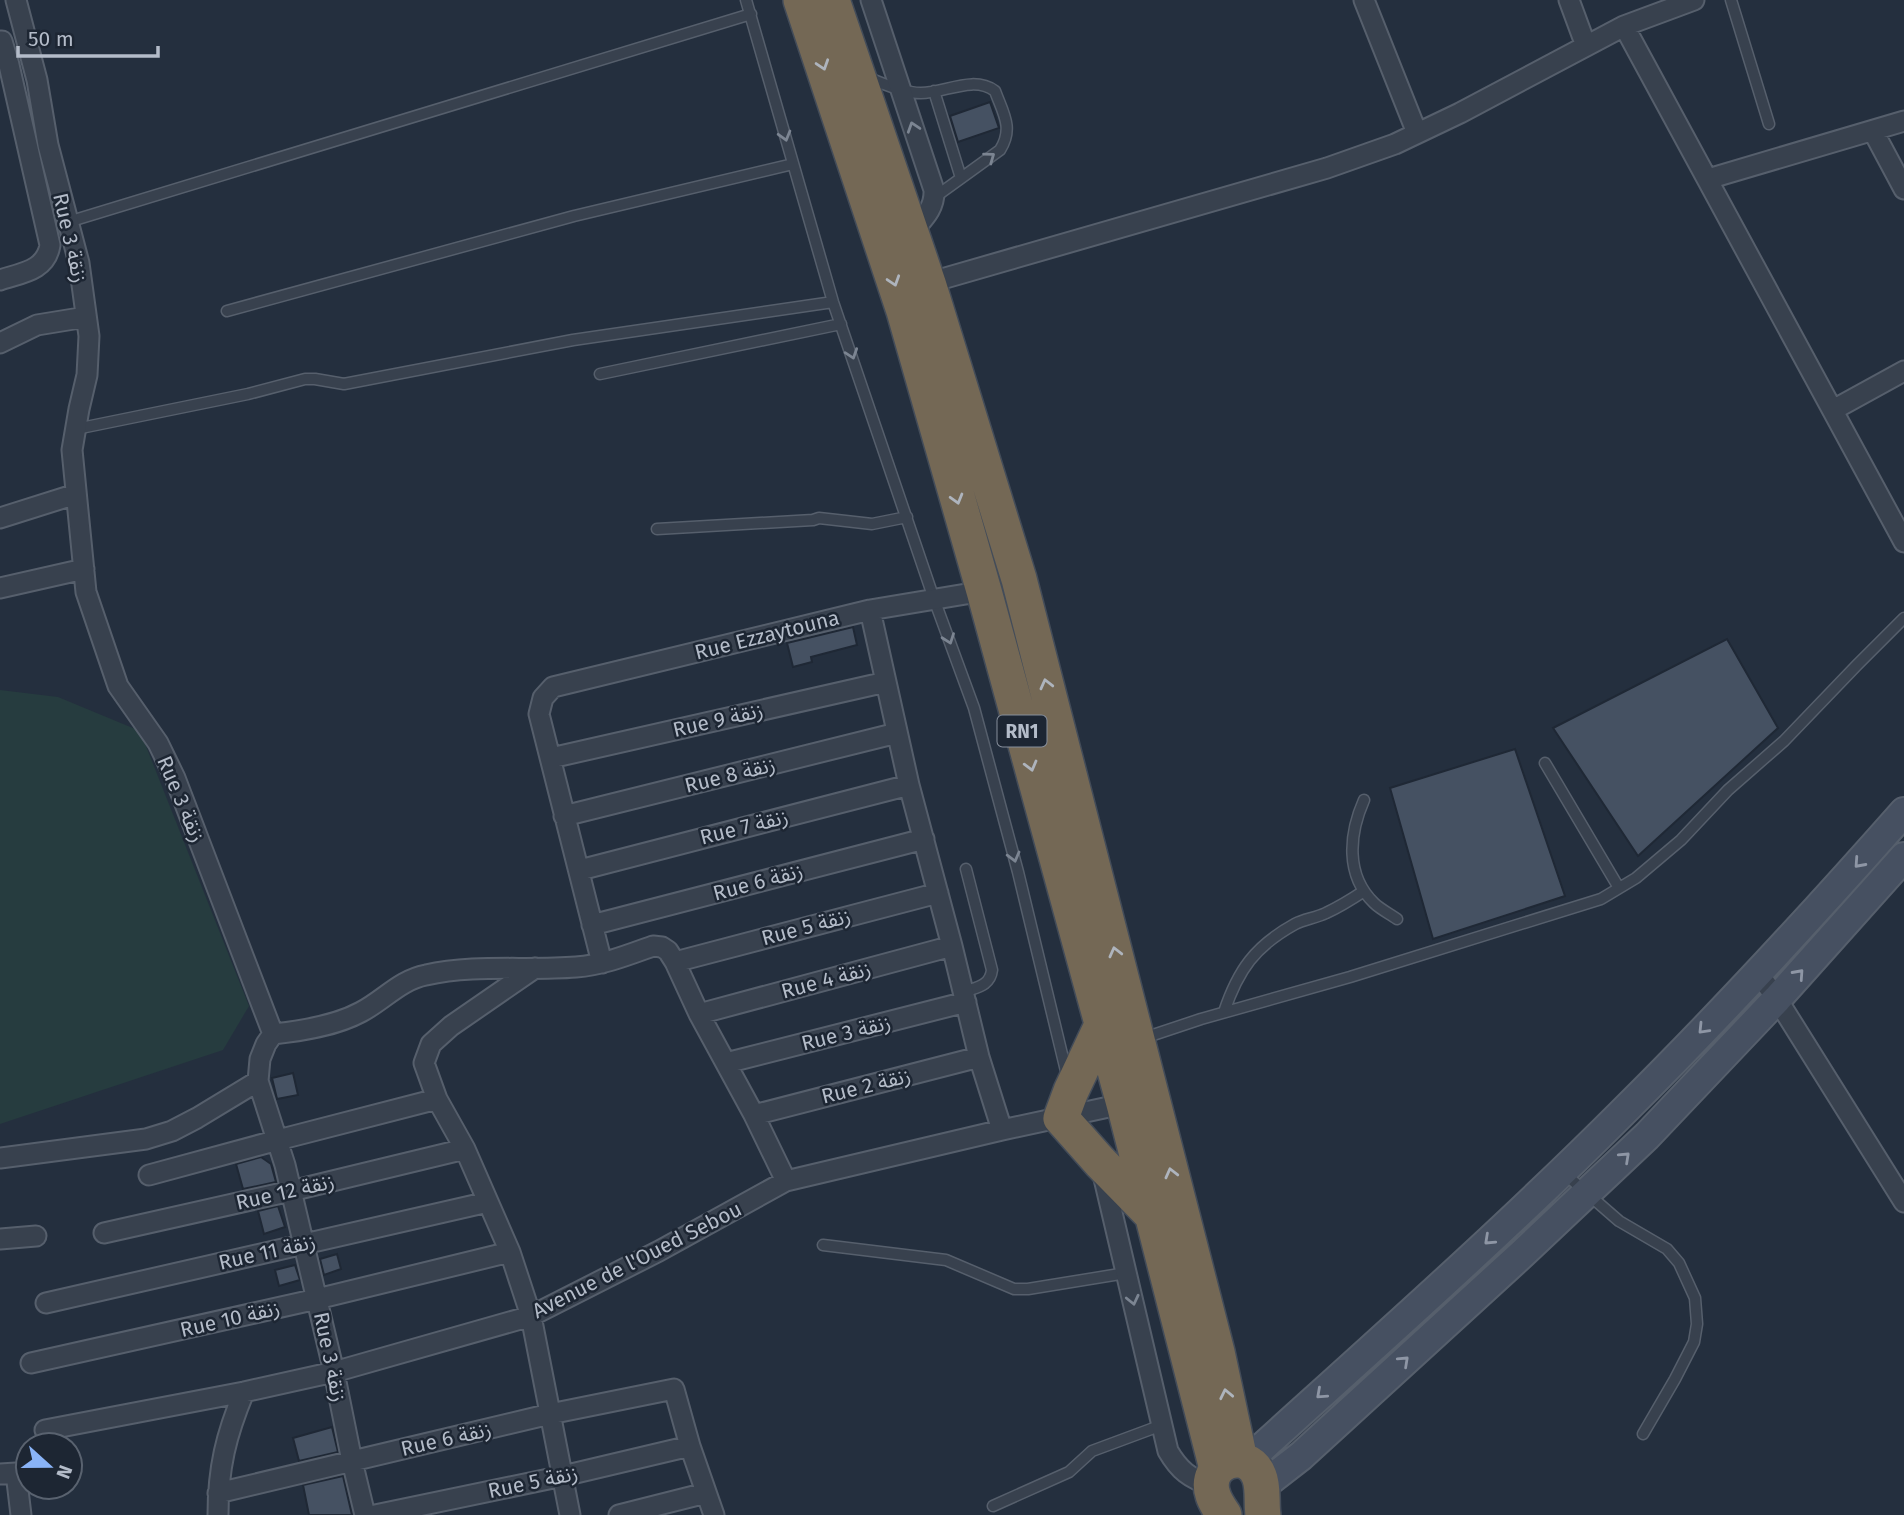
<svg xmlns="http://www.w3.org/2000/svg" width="1904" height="1515" font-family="'Fira Sans','Noto Sans Arabic',sans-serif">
<rect width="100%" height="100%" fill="#242f3e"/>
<path fill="#263c3f" d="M0,690L58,697L140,731L249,1006L223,1050L0,1124Z"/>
<path fill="#455162" stroke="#1f2835" stroke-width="2" d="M990,102L999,128L958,142L950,116Z
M853,627L857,645L811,657L812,662L793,667L787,643Z
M1727,639L1778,728L1638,856L1553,728Z
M1515,749L1565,896L1433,939L1390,788Z
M293,1073L298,1095L277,1099L272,1078Z
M261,1157L271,1164L276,1182L243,1189L236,1164Z
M278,1206L285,1227L264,1234L258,1211Z
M337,1254L341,1269L324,1275L320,1259Z
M295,1265L300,1280L279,1286L275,1270Z
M332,1427L338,1452L299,1461L293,1438Z
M343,1476L352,1515H309L303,1485Z"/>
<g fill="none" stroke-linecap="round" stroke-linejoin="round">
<g stroke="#565f6c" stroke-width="13">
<path id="lane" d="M746,0L833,302L934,599L974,708L1018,872L1067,1075
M1731,0L1769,124
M868,78C885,84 903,93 921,93C945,93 973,75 995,91C1003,113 1014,128 1000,150L935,197
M934,91L961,178
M68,222L751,14
M227,311L574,216L793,164
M600,374L841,324
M76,429L248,394L305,379H315L344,384L573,340L833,302
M657,529L813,520L819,518L872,524L907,517
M1545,763L1619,888
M1364,800C1349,834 1345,875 1374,903C1380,909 1390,914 1397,919
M964,992C977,987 990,986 992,970L966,869
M1224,1012C1238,970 1255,946 1295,924C1304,919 1316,918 1326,913C1339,907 1352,899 1364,891
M1144,1038L1201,1019L1350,977L1601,899L1636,878L1681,840L1728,790L1784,741L1857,665L1904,618
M1565,1174L1619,1221L1667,1249L1679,1263L1695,1298L1697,1324L1694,1342L1675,1379L1643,1434
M823,1245L946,1260L1014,1289H1028L1126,1273
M993,1506L1069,1472L1092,1451L1162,1425"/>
</g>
<g stroke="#565f6c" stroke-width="23">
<path id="street" d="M16,0L37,80L48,145L79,263L89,336L87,375L79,409L72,450L86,592L118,686L158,743L175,778L273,1034L266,1044L260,1059L258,1081L285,1165L334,1372L352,1461L365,1515
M871,0L934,190C935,209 923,219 911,233
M1364,0L1417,133
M1569,0L1586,46
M1624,26L1904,542
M0,41H2L9,65L50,245C46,271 21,273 0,280
M1873,131L1904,189
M1708,179L1904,121
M928,283L1327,168L1395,144L1460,113L1624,26L1694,0
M0,343L37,325L86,317
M1833,410L1904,371
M0,518L76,494
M0,588L84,569
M870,610L909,785L952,946L979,1057L1002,1130
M551,758L886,682
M564,816L897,733
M580,870L909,785
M592,925L924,839
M675,962L938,893
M602,963L539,714L543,698L553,687L870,610L984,591
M535,968L451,1026L431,1044L424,1063L437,1099L465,1149L510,1252L531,1316L570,1515
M1758,973L1777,999L1904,1202
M699,1014L952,946
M273,1034C302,1031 335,1026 361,1012C384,1000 400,980 426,975C475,964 526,971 576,967C603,965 628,955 653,946L662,947L668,951L675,962L699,1014L754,1115L786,1181
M726,1063L966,1002
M754,1115L979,1057
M0,1158L146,1139L172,1131L197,1118L258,1081
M1102,1170L1168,1451C1179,1470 1190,1479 1211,1485
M149,1175L278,1140L437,1099
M104,1233L291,1191L465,1149
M0,1239L36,1236
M46,1303L488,1202
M31,1363L317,1299L510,1252
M45,1430L244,1392L334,1372L531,1316L659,1251L786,1181L1002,1130L1132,1102
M0,1474L16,1473L21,1515
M218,1493L550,1414L674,1389L690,1446L714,1515
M218,1515C218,1468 226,1435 244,1392
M375,1515L563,1476L690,1446
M619,1515L706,1493"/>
</g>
<g stroke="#565f6c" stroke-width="32">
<path id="secondary" d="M1246,1462C1373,1347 1501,1234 1622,1113C1720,1016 1813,915 1904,812
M1261,1487L1301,1456L1523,1253L1647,1136L1777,999L1904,857"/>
</g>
<g stroke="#434c59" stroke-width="38">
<path id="highway" d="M801,0L904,311L984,591L1124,1104L1217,1469
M832,0L928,283L1019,579L1217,1352L1240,1460
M1102,1025L1071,1091L1061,1118L1100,1162L1152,1215
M1224,1515C1220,1509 1215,1502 1213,1495C1202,1463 1247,1445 1259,1476C1264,1488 1261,1502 1263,1515"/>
</g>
<use href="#lane" stroke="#38414e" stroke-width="10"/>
<use href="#street" stroke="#38414e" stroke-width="19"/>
<use href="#secondary" stroke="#465061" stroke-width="28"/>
<use href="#highway" stroke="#746855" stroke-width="35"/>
</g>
<defs><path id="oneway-chevron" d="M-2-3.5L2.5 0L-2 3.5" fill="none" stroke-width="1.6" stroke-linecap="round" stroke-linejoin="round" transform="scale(1.75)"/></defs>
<g stroke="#aeb4bd">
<use href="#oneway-chevron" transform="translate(823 65) rotate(72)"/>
<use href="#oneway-chevron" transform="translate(894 281) rotate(72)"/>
<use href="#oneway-chevron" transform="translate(957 499) rotate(74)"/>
<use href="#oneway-chevron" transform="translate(1046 684) rotate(-104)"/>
<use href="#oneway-chevron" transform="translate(1031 766) rotate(75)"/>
<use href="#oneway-chevron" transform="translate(1115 952) rotate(-104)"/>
<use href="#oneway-chevron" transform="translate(1171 1173) rotate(-104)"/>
<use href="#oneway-chevron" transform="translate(1226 1394) rotate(-102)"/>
</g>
<g stroke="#7c8592">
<use href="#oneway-chevron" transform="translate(913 127) rotate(-108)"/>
<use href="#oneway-chevron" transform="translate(785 136) rotate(74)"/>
<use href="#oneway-chevron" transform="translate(990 157) rotate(-36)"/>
<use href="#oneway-chevron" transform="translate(852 354) rotate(71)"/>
<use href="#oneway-chevron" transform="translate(949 639) rotate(70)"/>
<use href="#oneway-chevron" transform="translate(1014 857) rotate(75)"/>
<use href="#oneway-chevron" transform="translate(1133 1300) rotate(77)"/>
</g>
<g stroke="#8e96a5">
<use href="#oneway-chevron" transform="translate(1859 863) rotate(132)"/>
<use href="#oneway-chevron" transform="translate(1799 974) rotate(-48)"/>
<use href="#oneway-chevron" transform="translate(1703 1029) rotate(134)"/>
<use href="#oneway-chevron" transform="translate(1625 1157) rotate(-43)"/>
<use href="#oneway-chevron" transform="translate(1489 1240) rotate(137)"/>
<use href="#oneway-chevron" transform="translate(1404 1361) rotate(-43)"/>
<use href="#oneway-chevron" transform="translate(1321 1394) rotate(138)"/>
</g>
<g text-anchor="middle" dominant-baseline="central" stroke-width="5" stroke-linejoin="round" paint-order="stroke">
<rect fill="#1d2633" stroke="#878f9c" stroke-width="2" x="997.5" y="715.5" width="49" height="31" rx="5"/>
<g font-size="19" font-weight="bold" fill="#b4bcc9">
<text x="1022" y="731">RN1</text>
</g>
<g font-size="21" fill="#b4bcc9" stroke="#1d2633">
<text transform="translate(70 238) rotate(77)">Rue 3 زنقة</text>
<text transform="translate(767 635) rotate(-14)">Rue Ezzaytouna</text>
<text transform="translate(718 720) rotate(-13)">Rue 9 زنقة</text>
<text transform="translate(730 775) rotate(-14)">Rue 8 زنقة</text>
<text transform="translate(181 799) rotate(67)">Rue 3 زنقة</text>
<text transform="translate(744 827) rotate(-14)">Rue 7 زنقة</text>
<text transform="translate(758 882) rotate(-15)">Rue 6 زنقة</text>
<text transform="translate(806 927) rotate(-15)">Rue 5 زنقة</text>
<text transform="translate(826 980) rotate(-15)">Rue 4 زنقة</text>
<text transform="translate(846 1033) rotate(-14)">Rue 3 زنقة</text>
<text transform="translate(866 1086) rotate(-14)">Rue 2 زنقة</text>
<text transform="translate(285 1192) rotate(-13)">Rue 12 زنقة</text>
<text transform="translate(267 1252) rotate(-13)">Rue 11 زنقة</text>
<text transform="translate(637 1260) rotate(-27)">Avenue de l'Oued Sebou</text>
<text transform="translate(230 1319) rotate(-13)">Rue 10 زنقة</text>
<text transform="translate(330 1357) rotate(78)">Rue 3 زنقة</text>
<text transform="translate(446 1439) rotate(-13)">Rue 6 زنقة</text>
<text transform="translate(533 1482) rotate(-12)">Rue 5 زنقة</text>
</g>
</g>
<g transform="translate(49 1466) rotate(111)"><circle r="33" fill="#1d2633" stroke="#59626f" stroke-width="2"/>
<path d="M0-5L12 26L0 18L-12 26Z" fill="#8ab4f8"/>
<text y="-10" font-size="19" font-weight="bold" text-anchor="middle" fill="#b4bcc9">N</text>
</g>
<path d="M18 46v10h140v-10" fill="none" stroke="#b4bcc9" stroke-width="3.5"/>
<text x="28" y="46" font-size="21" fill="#b4bcc9" stroke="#1d2633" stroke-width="5" paint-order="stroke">50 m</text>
</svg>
